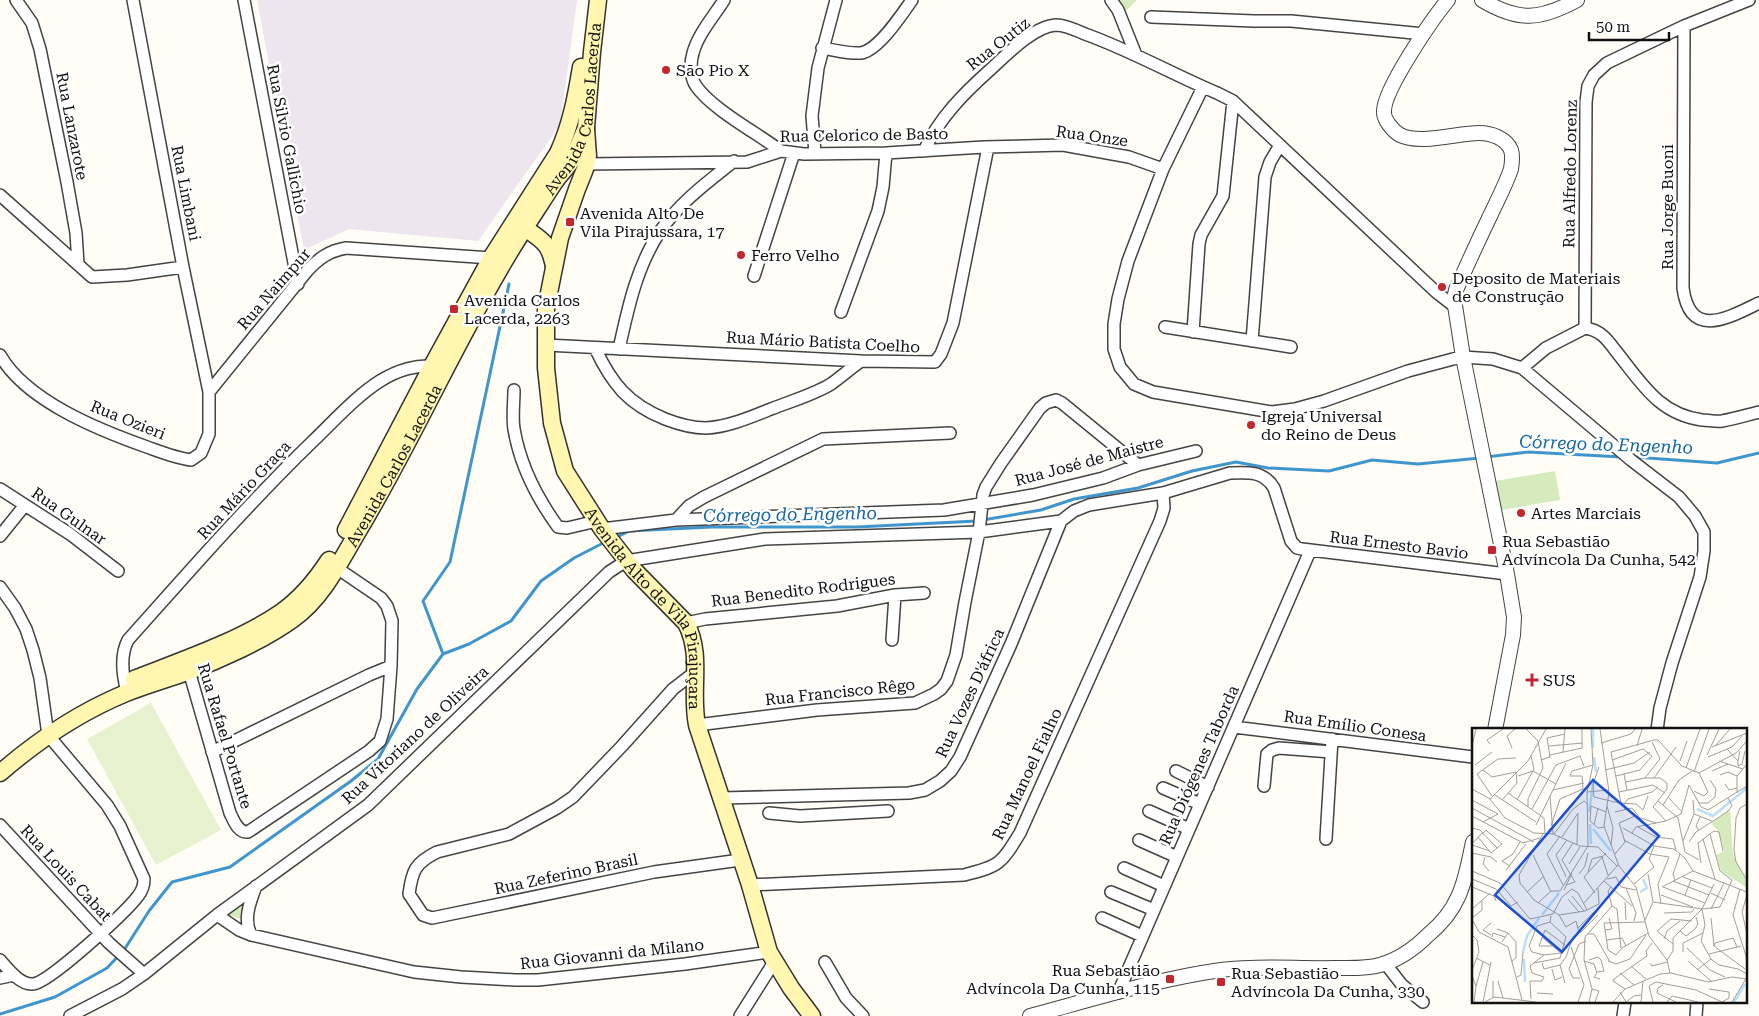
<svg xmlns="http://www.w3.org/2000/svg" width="1759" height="1016" font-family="'Roboto Serif',serif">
<rect width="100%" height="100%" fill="#fffdf5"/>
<path fill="#eee6ef" d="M257,0H577L560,125L478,241L349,229L304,250Z"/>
<path fill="#d5ebbd" d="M1104,0H1137L1120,17Z
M1555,471L1560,500L1501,510L1495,481Z
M246,895L242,919L225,914Z"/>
<path fill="#e6f2cf" d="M151,703L221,830L156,865L87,739Z"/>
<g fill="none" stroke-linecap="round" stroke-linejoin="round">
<path stroke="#3f96cf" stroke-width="3" d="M1486,457L1528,452L1622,457
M1634,457L1717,463L1759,453
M983,520L1041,510L1074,499L1138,488L1192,471L1236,462L1268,468L1329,471L1372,460L1418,464L1480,458
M615,538L629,531L712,527H857L977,521
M443,654L423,601L450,562L509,284
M0,1014L55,997L107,968L124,950L149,911L172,882L230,867L351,781L378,759L417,689L443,654L469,644L511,621L541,581L574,558L605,542"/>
<g stroke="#444" stroke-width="14">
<path id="minor" d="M16,0L32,23L40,49L67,182L76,233L78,264
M244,0L298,284
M724,0C714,16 698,34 693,53C690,63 690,77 696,86C713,110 757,133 781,151
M1111,0L1118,10L1136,55
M1151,17L1254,21H1291L1424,34
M1684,26L1683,288C1690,340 1728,318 1759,303
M822,48C835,50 849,54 861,53C879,50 902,14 912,0
M1203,87L1163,169L1128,261L1118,299L1114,324V349L1120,367L1134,384L1153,392L1272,412L1295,409L1324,401L1408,371L1453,359L1463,357L1493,359L1522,368L1631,460L1679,497L1695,516L1704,532V551L1700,577L1672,663L1660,708L1657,730
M924,151C939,118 964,93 991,69C1006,55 1034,26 1056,25C1065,25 1076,30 1085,34C1130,50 1172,74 1217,93L1233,101L1436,292L1454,306
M815,153L812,116L818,68L836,0
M581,160L587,164L747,162L781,151L804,154L886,153L984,147L1063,145L1129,157L1163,169
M0,195L92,277L127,275L183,267
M754,276L794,153
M841,312L878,211L883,187L886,153
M1165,327L1291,347
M1585,328L1586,102L1588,86L1594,75L1607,63L1684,26L1749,0
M1193,332L1199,244L1201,235L1223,196L1233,101
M1252,341L1265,177L1270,162L1280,145
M546,345L861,361L935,362L941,354L953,323L988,147
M595,348C612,384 628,404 665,419C678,424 692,428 706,428C728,427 751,417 771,409C791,401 813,395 831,384C841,377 851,368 861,361
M619,349C628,308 637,265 661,230C680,202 709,181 734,161
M0,355C26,401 99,430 147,447C161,452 176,458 191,460L201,453L209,434V392L183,267L133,0
M1522,368L1546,348L1585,328C1600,330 1607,339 1615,350C1641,382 1658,414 1702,420C1709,420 1715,422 1722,421C1734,419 1747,415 1759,412
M514,390C514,403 512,417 514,429C520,465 537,498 558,527L567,528L597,521
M209,392L307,271C319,258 329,251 346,248L491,258L496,261
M0,489L70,534L118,571
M676,520L689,506L704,497L823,439L950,433
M602,529L676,520L944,510L1033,495L1103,478L1138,465L1196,451
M0,536L25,505
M0,587L15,608L26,629L33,650L40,678L48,735L107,805L120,826L144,879C144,885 142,891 138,896C126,912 49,983 33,984C20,985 8,969 0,960
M686,623L705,619L837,606L895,595L924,593
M892,640L895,595
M187,664L230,813C234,821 238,833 248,832L369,751L380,741L387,719L391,666L392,621L387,606L381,598L331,564
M695,672L673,689L622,746L573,797L557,808L509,834L437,852C415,863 412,871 409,894L423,915L432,918L654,872L740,860
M127,692C123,677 120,655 128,640C188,573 247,505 312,442C333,422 355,397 380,381C396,371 418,363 438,367
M697,725L817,710L915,703L934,694L941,689L947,681L956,655L965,602L979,532L983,495L986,487L1001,463L1040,408L1046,403L1056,400L1062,403L1138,465
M1234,727L1473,757
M212,752L369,675L391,666
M1176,771L1208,787
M1264,786L1267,754L1272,750L1279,748L1331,752
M1163,788L1200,804
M722,798L909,793L925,790L940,781L951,771L960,757L1011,644L1061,521
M1149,811L1189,829
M769,813L800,816L888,811
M0,825L109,943L144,974
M1326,839L1332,739
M1139,840L1177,857
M1124,868L1164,886
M750,885L964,875C1000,866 1001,864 1020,833L1160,521L1164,508L1163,493
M256,886C250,902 243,919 251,935L414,972L461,977L515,980H538L685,964L769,952
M1111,892L1154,910
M217,915L239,930L251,935
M1102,918L1142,936
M825,962L846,998L863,1016
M1385,963L1402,985L1423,1002
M0,978L14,975
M1118,993L1310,551
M70,1016L122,989L144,974L217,915L368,805L609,572L626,561L765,539L979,532L1061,521L1074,511L1089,505L1163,493L1230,473C1248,472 1264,471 1274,488L1291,541L1297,548L1302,549L1507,574
M740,1016L774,962
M1623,1016L1625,1002
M1696,1016L1697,1002"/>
</g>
<g stroke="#444" stroke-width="16">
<path id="tertiary" d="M1448,0C1433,18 1384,89 1384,111C1383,119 1393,131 1400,135C1421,145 1457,133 1479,133C1491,133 1506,138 1511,150C1513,156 1512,163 1511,169C1506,184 1498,199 1491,214C1479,239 1467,265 1456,290L1454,299L1463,357L1507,574L1514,617L1513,635L1495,730
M1482,0C1519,22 1540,20 1577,0
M1030,1016C1093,999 1157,979 1221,970C1259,965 1297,969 1335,968C1350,968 1366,969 1380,965C1398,960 1415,948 1428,935C1440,925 1452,911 1458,897C1466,880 1469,860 1473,842"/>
</g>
<g stroke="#333" stroke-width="19">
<g id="secondary">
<path id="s1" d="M586,129L588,156L585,169L577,189L560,238L546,308V368L552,423L565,471L602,529L634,570L686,623C703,655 690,690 697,725L750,885L769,952L791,988L812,1016"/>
<path d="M521,218C524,232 537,234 545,244C551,250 552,258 554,266"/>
<path d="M346,530L432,366L491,258L558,153C571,125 576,97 581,67"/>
<path d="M134,679C180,661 239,641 280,613C299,600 316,580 329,560"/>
<path id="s2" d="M0,773C38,740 80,712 126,693C146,685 167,679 187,672C220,660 264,640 293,619C323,598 341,560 360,528C412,441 453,347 505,260C520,234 538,208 554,183C559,175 566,169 571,161C577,150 581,139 586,128L592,52L598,0"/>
</g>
</g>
<use href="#minor" stroke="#fff" stroke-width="11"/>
<use href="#tertiary" stroke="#fff" stroke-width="14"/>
<use href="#secondary" stroke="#fff6b0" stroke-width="16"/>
</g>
<g fill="#c4262e" stroke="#fff" stroke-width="2">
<circle cx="666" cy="70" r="5"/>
<rect x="565" y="217" width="10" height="10" rx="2.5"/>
<circle cx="741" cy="255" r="5"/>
<circle cx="1442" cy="287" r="5"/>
<rect x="449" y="304" width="10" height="10" rx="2.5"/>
<circle cx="1251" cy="425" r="5"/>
<circle cx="1521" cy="513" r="5"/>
<rect x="1487" y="545" width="10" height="10" rx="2.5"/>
<path d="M1529.5 672.5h5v5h5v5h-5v5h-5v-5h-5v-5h5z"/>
<rect x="1165" y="974" width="10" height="10" rx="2.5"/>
<rect x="1216" y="977" width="10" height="10" rx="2.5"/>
</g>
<g text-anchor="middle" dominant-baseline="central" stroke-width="5" stroke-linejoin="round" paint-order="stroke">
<g font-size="16" fill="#111" stroke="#fff">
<text transform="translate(998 44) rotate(-38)">Rua Outiz</text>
<text stroke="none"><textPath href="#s2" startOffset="922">Avenida Carlos Lacerda</textPath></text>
<text transform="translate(72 126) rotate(79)">Rua Lanzarote</text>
<text transform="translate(864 135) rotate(-1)">Rua Celorico de Basto</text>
<text transform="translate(1092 136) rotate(8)">Rua Onze</text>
<text transform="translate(287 139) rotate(79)">Rua Silvio Gallichio</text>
<text transform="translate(1570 174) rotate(-89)">Rua Alfredo Lorenz</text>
<text transform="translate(186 193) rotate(79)">Rua Limbani</text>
<text transform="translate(1667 207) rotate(-90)">Rua Jorge Buoni</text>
<text transform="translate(274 289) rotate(-49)">Rua Naimpur</text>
<text transform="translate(823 342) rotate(3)">Rua Mário Batista Coelho</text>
<text transform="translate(128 420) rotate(22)">Rua Ozieri</text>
<text transform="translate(1089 461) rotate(-15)">Rua José de Maistre</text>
<text stroke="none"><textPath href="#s2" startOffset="518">Avenida Carlos Lacerda</textPath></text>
<text transform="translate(244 490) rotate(-47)">Rua Mário Graça</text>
<text transform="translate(69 516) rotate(35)">Rua Gulnar</text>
<text transform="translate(1399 545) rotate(7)">Rua Ernesto Bavio</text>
<text transform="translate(803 590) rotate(-7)">Rua Benedito Rodrigues</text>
<text stroke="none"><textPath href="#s1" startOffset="514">Avenida Alto de Vila Pirajuçara</textPath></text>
<text transform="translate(840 692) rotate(-6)">Rua Francisco Rêgo</text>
<text transform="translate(970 693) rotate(-65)">Rua Vozes D'áfrica</text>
<text transform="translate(1355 726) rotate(8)">Rua Emílio Conesa</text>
<text transform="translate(415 735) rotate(-43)">Rua Vitoriano de Oliveira</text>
<text transform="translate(225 736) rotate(73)">Rua Rafael Portante</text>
<text transform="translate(1199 765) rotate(-66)">Rua Diógenes Taborda</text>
<text transform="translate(1027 774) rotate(-65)">Rua Manoel Fialho</text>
<text transform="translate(66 873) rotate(47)">Rua Louis Cabat</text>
<text transform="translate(566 874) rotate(-12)">Rua Zeferino Brasil</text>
<text transform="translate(612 954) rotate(-6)">Rua Giovanni da Milano</text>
</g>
<g font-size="16" fill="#111" stroke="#fff" text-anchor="start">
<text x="676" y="70">São Pio X</text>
<text x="580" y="213">Avenida Alto De<tspan x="580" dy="18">Vila Pirajussara, 17</tspan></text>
<text x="751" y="255">Ferro Velho</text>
<text x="1452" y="278">Deposito de Materiais<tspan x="1452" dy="18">de Construção</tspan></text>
<text x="464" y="300">Avenida Carlos<tspan x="464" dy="18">Lacerda, 2263</tspan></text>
<text x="1261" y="416">Igreja Universal<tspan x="1261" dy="18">do Reino de Deus</tspan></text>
<text x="1531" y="513">Artes Marciais</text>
<text x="1502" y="541">Rua Sebastião<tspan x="1502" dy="18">Advíncola Da Cunha, 542</tspan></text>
<text x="1543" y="680">SUS</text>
<text x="1160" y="970" text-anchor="end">Rua Sebastião<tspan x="1160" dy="18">Advíncola Da Cunha, 115</tspan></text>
<text x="1231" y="973">Rua Sebastião<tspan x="1231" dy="18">Advíncola Da Cunha, 330</tspan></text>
</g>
<g font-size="18" font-style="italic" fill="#1768a6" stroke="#fff">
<text transform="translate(1606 444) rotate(2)">Córrego do Engenho</text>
<text transform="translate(790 514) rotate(-1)">Córrego do Engenho</text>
</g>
</g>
<g transform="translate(1472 728)">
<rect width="275" height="275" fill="#fffdf5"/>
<path d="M258,82L261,127L275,153V160L249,143L244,127L252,123L247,104L239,95Z" fill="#d5ebbd"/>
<path fill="none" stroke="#b9e0f7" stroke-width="2.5" d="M121,1V20M122,29L124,44M225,81L241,88L275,60M117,84L122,50M118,96L119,116M121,101L139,123M168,164L175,160L171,151M70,187L87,165M51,224L55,208L67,190M52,231L53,254M262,274L273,256"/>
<path fill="none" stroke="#a09f9a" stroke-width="1" d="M54,1L66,13L71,40L56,71V78M128,1L137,64L132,98L147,138L164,159L177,208L195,232L198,245M182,12H186L210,38L227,45M180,14L188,31L173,50H188L195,55V61L181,79L194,93M129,15L159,6L163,1M18,16L15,12L31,1M244,17L258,1M0,18L4,1M77,18L111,15M165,18L170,1M240,19L275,5M40,20L35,8L43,1M255,21L266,33L268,23M91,24L93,1M78,27L110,20V1M235,27L247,1M236,29L260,19L270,8M69,32L78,29L75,10L93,6M140,32L171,21L180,28L168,42L144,48M208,33L215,13M247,33L271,41M266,33V38L270,36L273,23M3,37L20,24M127,39L121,56L122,69L147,75L164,76L171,82L176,68M214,40L228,1M11,42L20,49L44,44L45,55L30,72M133,42L162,35L178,24M240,43L256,36M222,44L237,1M227,45L264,25L275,13M152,46L155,62M248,47L256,44L265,48M46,48L61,43L84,56M182,50L204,19M154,54L173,50M253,56L257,62L265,60M0,61L18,71M81,62L112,55M222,63L232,68L236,64L227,45M115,64L137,62M147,64L181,57L193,65M36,65L72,90L73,105M265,65V48L275,36M23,67L64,94M20,68L5,46L26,31L44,30M78,68L81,106M197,70L210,84M18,71L33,90L62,105L81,106L108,118L126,119L145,138M18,71L56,33L74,1M0,72L26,86M45,72L62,41L59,28M186,73L206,90L213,124M149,75L139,24L182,12M227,75H236L243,69L244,61L238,52M275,76L268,80L264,90L262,122L264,134L275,152M191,77L207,52L220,43M135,78L141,100L139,117M0,80L62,114M60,81L84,37L108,28L112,38M153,82L152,76L156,71L180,64L186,59M143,84L160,80L167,89M222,86L240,93M0,88L51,115L68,110M11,94L26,86M64,97L94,35M122,97L126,80M79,98L88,71L111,61L110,48H98L100,43L121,37M132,99L126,100L118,93L119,78L134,84M166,99L184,109L201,111L204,122M0,100L8,102L25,120M151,100L182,118M227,103L224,98L228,89M160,105L164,99L194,93L209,86L217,57L229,79L236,82L275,58M71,106L47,147L48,155L62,172L87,187L113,183L127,176L126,160M82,106L101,81L112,73L115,76M88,108L75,126L91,157M90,109L106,85M231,111L243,151M152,112L178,126L197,129L186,156L189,176M211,113L222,86L221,72M217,114L224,104L255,84L260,78L256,70M0,115L5,111L9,106L11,105L14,102L30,116L19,125L6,109M105,116L106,85M0,117L18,123M213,124L227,132M0,125L19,129L25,134M143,126L153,114L147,95L163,88L184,95M61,127L79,164M13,129L11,136L17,143M130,129L136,147M229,135L226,115L242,103L247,104L251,123M97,136L108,119M38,138L30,133L41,126L48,114M34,142L54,116M0,143L28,155L58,191L81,186L90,169L100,161L106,165L115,182M116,144L120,131L131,128M107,146L113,138L116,125M94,149L84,127L95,112M211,149L240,160M0,151L24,161L39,178L46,174M135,151L144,149L149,159L164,162M203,152L201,146L208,126M132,153L160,178M201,153L237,167M162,156L182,139L177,131L182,118L202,121L213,130L221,143L275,164M94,157L103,154L90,132L101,115M0,159L22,168L24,173M190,159L221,143M191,159L233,175M154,160L164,185L162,193M268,161L261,187L275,231M92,162L100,145M55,164L71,149M123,165L112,149L134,125M239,165L253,172M189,167L221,179M213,167L219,152M275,167L270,184L275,206M100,168L112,183M96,171L107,184M153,174L154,192M181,174L230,181L248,179L260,152L248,143L238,106M66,175L79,163H88L116,118L115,64L121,37L119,1M112,175L146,137M140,178L145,181L149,220M0,181L17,166M230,181L233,197L229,213L239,231L247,237L266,241L275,246M239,181L252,155M192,185L220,184L222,181M87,187L94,199L104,193L107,205M0,190L10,182V173M239,190L242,218L273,241M173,192L181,174L176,146M1,193L7,204L36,219L50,272M19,195L11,202L19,207M132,195L136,222L144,227L150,220L176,205M132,195L173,194M106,200L123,183M25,201L36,205L30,214M133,202L140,201L137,190M208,203L214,208L223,201L226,196L224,189M36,205L44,214V230L40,233M108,205L126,187M116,206H122L138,234M20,209L21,205L33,209M70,209L90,226M113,209L112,232L120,261L117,274M113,209L140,178L136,163L139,159M192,211L195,203L208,193M134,212L150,210L154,218M201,216L185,203L199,191L220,193M80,218H67L73,202L93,217M242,218L243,215L261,210L265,219M99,219L112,257L106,274M215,220L238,242L253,249M211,224V215L231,205M237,226L269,218M72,227L89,225M4,230L18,237M117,232L126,229L129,232L132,243L125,244M195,232L201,223V210L230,181L242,156M112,233L122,236L125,245L122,249L128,251M136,233L144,236L158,231L174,207M216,233L240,254M62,235L88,230L94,209L78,194M70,235L72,241L88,237L94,229L101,209L107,205M178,235L180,238L195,234M88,237L93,255M159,238L174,251M80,241L83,252L90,249M0,242L7,224L5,212L0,207M225,242L239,231M148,245L162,257M0,248L4,258L2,274M45,249L49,247L51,224M108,250H101L97,241L107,216L114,213M26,253L31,270M191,257L186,260L185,265L204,274M4,258L11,234M120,261L127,263L123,274M153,261L141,253L142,251L175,228L174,223L180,215M237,261L257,264V270L250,274M148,264L154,274L162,268L169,267M65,265L81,266M21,270V253M59,271L58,253H70L72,249L60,245L58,238L72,227L60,224L57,218L65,198L78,194L79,188M11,274L19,234M13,274L22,269L64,274M141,274L153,261L188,246L199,245L236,254L260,249L275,251M169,274L171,253M181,274L177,258L184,254L224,262L250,274M195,274L200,268L226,274M260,274L275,249"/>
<path fill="#1d4ed8" fill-opacity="0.15" stroke="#1d4ed8" stroke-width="2.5" d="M121,52L187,108L90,224L23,167Z"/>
<rect width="275" height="275" fill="none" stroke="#111" stroke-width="2.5"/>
</g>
<path d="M1589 32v8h80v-8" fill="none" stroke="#111111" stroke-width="2.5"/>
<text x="1596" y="32" font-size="15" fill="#111111" stroke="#ffffff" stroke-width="4" paint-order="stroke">50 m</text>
</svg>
